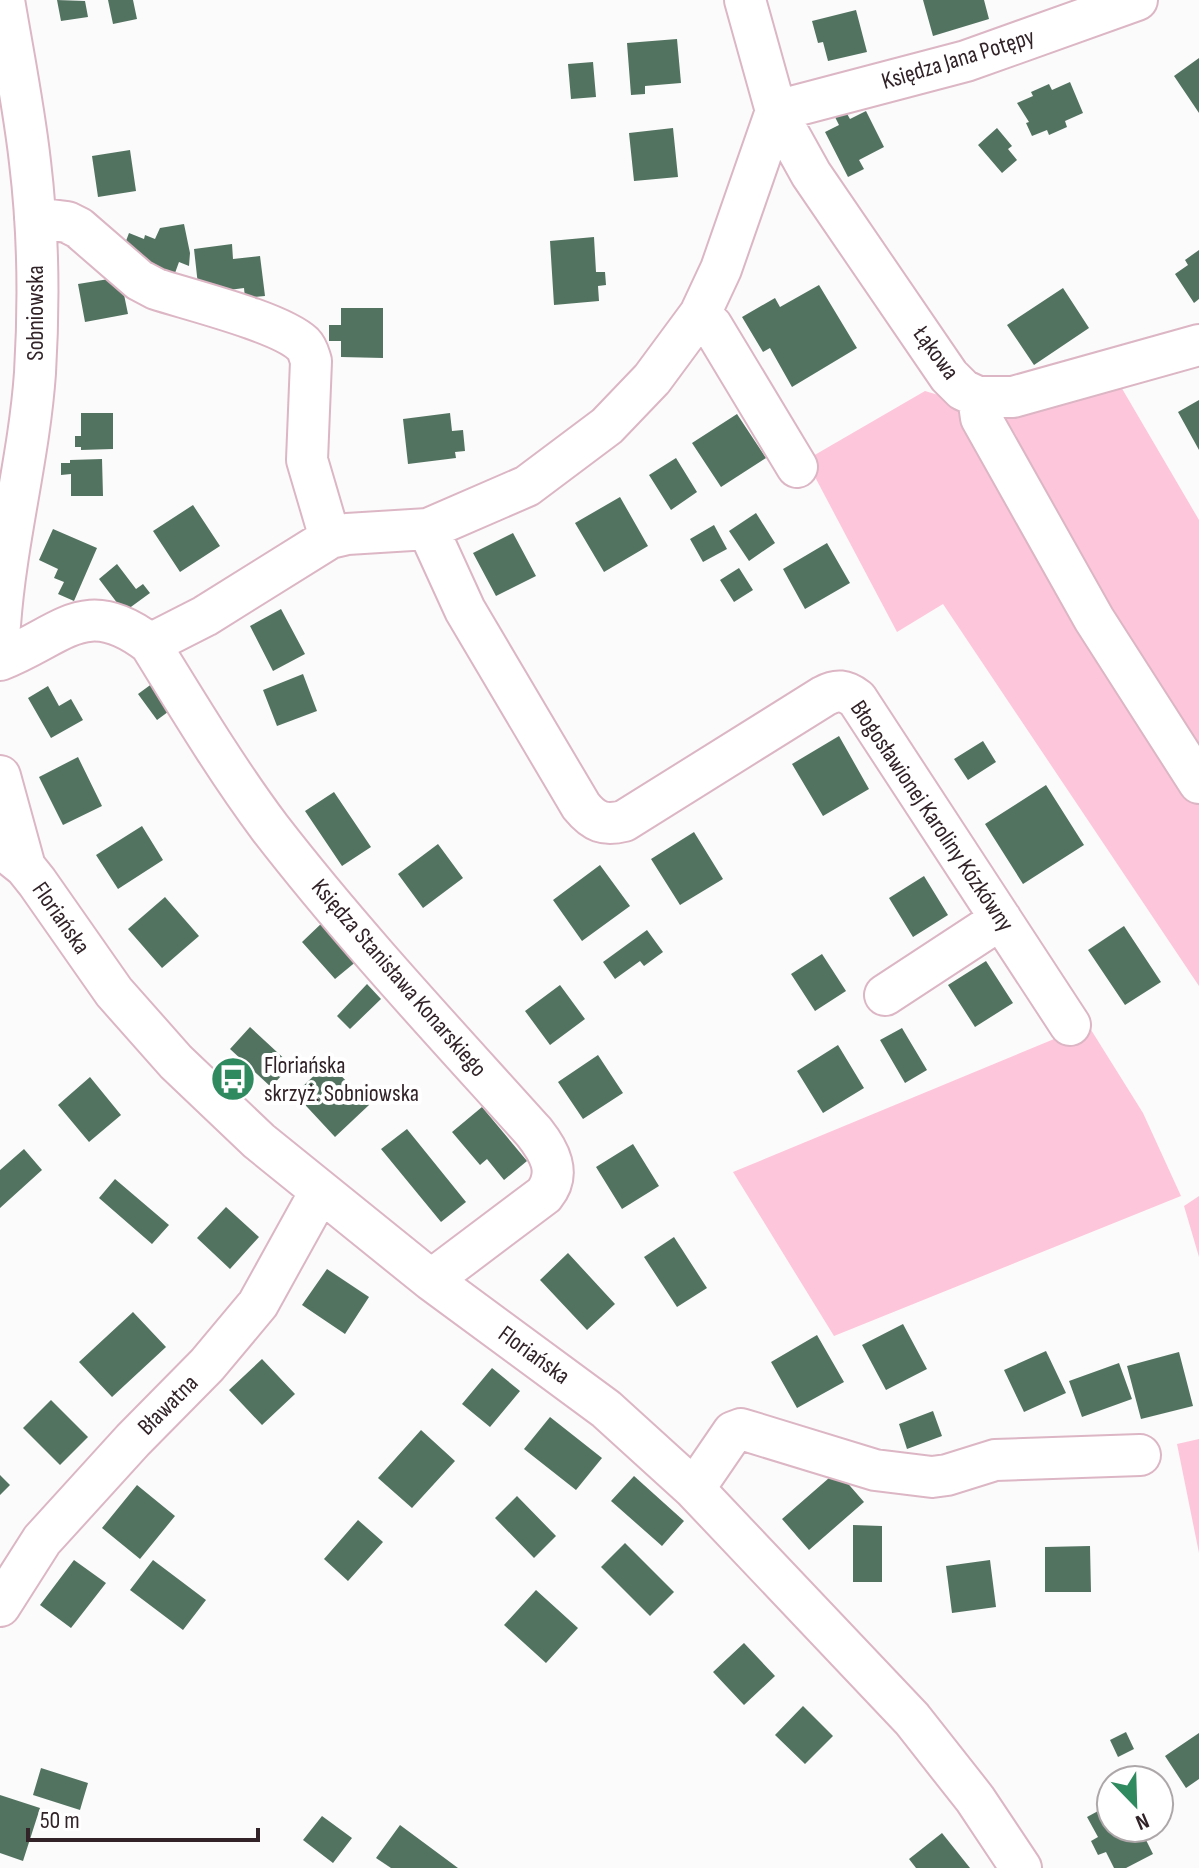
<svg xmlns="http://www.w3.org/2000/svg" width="1199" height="1868" font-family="'Sofia Sans Condensed',sans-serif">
<rect width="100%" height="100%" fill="#fbfbfb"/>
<path fill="#fec6db" d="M1117,380L1199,520V763L987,403Z
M925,391L962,402L1199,798V986L943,604L897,632L806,460Z
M1088,1025L1143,1113L1181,1196L834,1336L733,1172Z
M1199,1196V1257L1184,1206Z
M1199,1439V1553L1177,1444Z"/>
<path fill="#537361" d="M57,0L85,1L88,17L61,21Z
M108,0H133L137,19L113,24Z
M923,0H984L989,19L933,36Z
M856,10L867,52L828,61L823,42L818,43L812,21Z
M677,39L681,83L645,86V94L631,95L627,43Z
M1199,58V113L1174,76Z
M593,62L596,97L571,99L568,64Z
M1070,82L1083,113L1065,121L1067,127L1049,135L1047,130L1032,136L1026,123L1029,122L1017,103L1033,96L1031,92L1049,84L1052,90Z
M866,111L884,147L859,160L864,169L848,177L825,132L839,125L835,117L846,112L850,119Z
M673,128L678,177L634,181L629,133Z
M997,128L1012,146L1008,149L1017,160L1002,173L978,145Z
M130,150L136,191L98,197L92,156Z
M184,224L190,253L189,266L179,262L175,273L121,254L129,233L144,239L145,235L155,239L160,228Z
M594,237L596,272H605L606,285L598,286L599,301L554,305L550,241Z
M232,244L233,259L260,256L265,296L245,298L244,288L199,294L194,249Z
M1199,250V299L1194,303L1175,274L1188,265L1185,260Z
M115,278L122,285L128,314L85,322L78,284Z
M819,285L857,348L792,387L770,348L763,352L742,317L775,298L780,307Z
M1063,288L1089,328L1034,365L1007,325Z
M341,308H383V358L341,357V341H329V325H341Z
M1199,400V450L1178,412Z
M81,413H113V449L81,450V447H75V436H81Z
M450,413L452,431L463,430L465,451L455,452L456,458L408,464L403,419Z
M737,414L766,458L721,487L692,443Z
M676,458L697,492L671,510L649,475Z
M102,459L103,496H71V474L61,475V463H70V460Z
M620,497L648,546L604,572L575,523Z
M193,505L220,546L180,572L153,531Z
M756,513L775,543L749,561L729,531Z
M714,525L727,549L703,562L690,539Z
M53,529L97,548L74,601L58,594L64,582L54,578L58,569L39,560Z
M513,533L536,576L496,596L473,553Z
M827,543L850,583L805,609L783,569Z
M117,564L136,589L143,584L150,593L124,612L99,579Z
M739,568L753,590L734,602L720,580Z
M281,609L305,654L273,671L250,626Z
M303,674L317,711L277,726L263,690Z
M153,683L172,709L157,720L138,694Z
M48,686L59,706L71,699L83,720L51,738L28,698Z
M839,736L869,789L823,816L792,764Z
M983,741L996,762L968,780L954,759Z
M78,757L102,806L63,825L39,777Z
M1046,785L1084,845L1023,884L985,824Z
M334,792L371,847L342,866L305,811Z
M142,826L163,860L118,889L96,855Z
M694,832L723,879L680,905L651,859Z
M438,844L463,878L423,908L398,874Z
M600,865L630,906L582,941L553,900Z
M924,876L948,915L913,937L889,898Z
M165,897L199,936L162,968L128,929Z
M324,921L358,960L335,979L302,942Z
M1124,926L1161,982L1125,1005L1088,950Z
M647,930L663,952L644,966L640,961L615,979L603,962Z
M822,954L846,991L815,1011L791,974Z
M986,961L1013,1003L975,1027L948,985Z
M367,984L381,999L350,1029L337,1016Z
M560,985L585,1019L550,1045L525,1011Z
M250,1027L291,1065L271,1087L230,1049Z
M902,1028L927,1070L905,1083L880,1040Z
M838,1045L864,1088L823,1113L797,1071Z
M598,1055L623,1093L583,1119L558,1082Z
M328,1062L369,1105L335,1137L295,1094Z
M90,1077L121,1115L89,1142L58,1105Z
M482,1107L527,1161L504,1180L487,1159L480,1165L452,1132Z
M407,1129L466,1202L441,1222L381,1149Z
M633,1144L659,1186L622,1209L596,1167Z
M24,1149L42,1170L0,1208V1170Z
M115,1179L169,1225L152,1244L99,1198Z
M226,1207L259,1237L230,1269L197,1238Z
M674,1237L707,1288L677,1307L644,1257Z
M568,1253L615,1304L587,1330L540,1280Z
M327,1269L369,1297L345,1334L302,1305Z
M133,1312L166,1347L112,1397L79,1362Z
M903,1324L927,1369L886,1390L862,1345Z
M817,1335L844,1382L797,1408L771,1362Z
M1046,1351L1066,1393L1024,1412L1004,1370Z
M1179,1352L1193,1406L1141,1419L1127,1366Z
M262,1359L295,1394L262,1425L229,1390Z
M1119,1363L1132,1399L1082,1417L1069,1381Z
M492,1368L520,1391L490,1427L462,1404Z
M51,1400L88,1437L60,1465L23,1428Z
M933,1411L942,1436L907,1449L899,1424Z
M550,1417L602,1458L576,1490L524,1449Z
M421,1430L455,1461L412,1508L378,1478Z
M837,1471L864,1502L809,1550L782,1519Z
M0,1475L10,1485L0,1495Z
M634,1476L684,1521L662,1546L611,1501Z
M137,1485L175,1516L140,1559L102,1528Z
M517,1496L556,1536L534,1558L495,1518Z
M358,1520L383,1542L348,1581L324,1559Z
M853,1525L882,1526V1582H853Z
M625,1543L674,1592L650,1616L601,1567Z
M1090,1546L1091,1592H1045V1547Z
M74,1560L106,1583L71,1628L40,1605Z
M153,1560L206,1600L183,1630L130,1590Z
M990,1560L996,1607L952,1613L946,1566Z
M536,1590L578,1628L546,1663L504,1625Z
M744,1643L775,1676L744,1705L713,1672Z
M803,1706L833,1736L805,1764L775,1735Z
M1126,1732L1134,1749L1118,1757L1110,1740Z
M1199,1733V1779L1186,1788L1165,1756Z
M41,1768L88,1783L80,1810L33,1795Z
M0,1795L40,1808L23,1861L0,1853Z
M1111,1804V1828H1140L1153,1854L1126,1868H1114L1106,1852L1098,1855L1091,1841L1098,1837L1087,1817Z
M322,1816L352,1838L333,1863L303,1840Z
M400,1825L458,1868H391L376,1858Z
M942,1833L970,1868H916L909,1859Z"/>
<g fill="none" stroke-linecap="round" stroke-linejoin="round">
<g stroke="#dcb6c4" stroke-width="44">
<path id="minor" d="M1137,0L966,61L776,111L811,174L949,376L963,390L978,397H1013L1199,345
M35,218L67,222L79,228L139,280L156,289C190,300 280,322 303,344C308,349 309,355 311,361L307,460L330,538
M700,314L712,326L797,467
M978,397L981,418L1094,619L1199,783
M428,529L465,610L581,806C594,822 604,826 624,821L824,696C837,689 845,690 857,699L1070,1025
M0,625C6,540 29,458 35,373C39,306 38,228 30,162C24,108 13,54 4,0
M150,644C189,707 226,769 270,828C352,934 444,1032 534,1132C549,1151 562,1173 544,1195L431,1280
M0,660C62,636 85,594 150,644L205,616L330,538L347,534L428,529L527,486L607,426L652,379L700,314L721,269L776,111L745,0
M0,776L25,867
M0,847L25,867L37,882L114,992L176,1062L259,1141L431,1280L606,1409L694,1489L912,1719L975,1799L1021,1868
M885,995L1001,919
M694,1489L733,1432L741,1429L875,1470L932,1477L947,1475L995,1460L1140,1455
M0,1606L42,1540L133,1440L207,1365L258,1304L320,1192"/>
</g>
<use href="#minor" stroke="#fff" stroke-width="40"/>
</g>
<defs>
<g id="bus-disc" transform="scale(2.3)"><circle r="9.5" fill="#308a60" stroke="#fff"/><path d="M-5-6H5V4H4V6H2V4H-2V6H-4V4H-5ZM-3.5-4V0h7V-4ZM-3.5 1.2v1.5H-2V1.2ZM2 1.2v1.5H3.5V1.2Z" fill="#fff"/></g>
</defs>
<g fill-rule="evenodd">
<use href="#bus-disc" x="233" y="1079"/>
</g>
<g text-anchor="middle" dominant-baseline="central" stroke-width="8" stroke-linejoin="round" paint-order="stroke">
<g font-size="24" fill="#312328" stroke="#fff">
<text transform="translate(958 59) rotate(-17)">Księdza Jana Potępy</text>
<text transform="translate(35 313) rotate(-90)">Sobniowska</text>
<text transform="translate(936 353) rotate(54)">Łąkowa</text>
<text transform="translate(932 816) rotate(56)">Błogosławionej Karoliny Kózkówny</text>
<text transform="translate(61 918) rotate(55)">Floriańska</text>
<text transform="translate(399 978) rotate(49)">Księdza Stanisława Konarskiego</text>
<text transform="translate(534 1355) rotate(36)">Floriańska</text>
<text transform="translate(168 1405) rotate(-45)">Bławatna</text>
</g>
<g font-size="24" fill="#312328" stroke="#fff" text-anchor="start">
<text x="264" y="1065">Floriańska<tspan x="264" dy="28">skrzyż. Sobniowska</tspan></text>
</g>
</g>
<g transform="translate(1135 1804) rotate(157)"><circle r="38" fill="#ffffff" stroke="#ada7a9" stroke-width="2"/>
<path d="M0-6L14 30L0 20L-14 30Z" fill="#308a60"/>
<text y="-12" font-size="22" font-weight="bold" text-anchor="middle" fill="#312328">N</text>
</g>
<path d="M28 1828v12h230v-12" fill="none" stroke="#312328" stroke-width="4"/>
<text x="40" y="1828" font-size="24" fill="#312328" stroke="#ffffff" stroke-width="6" paint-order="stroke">50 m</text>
</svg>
